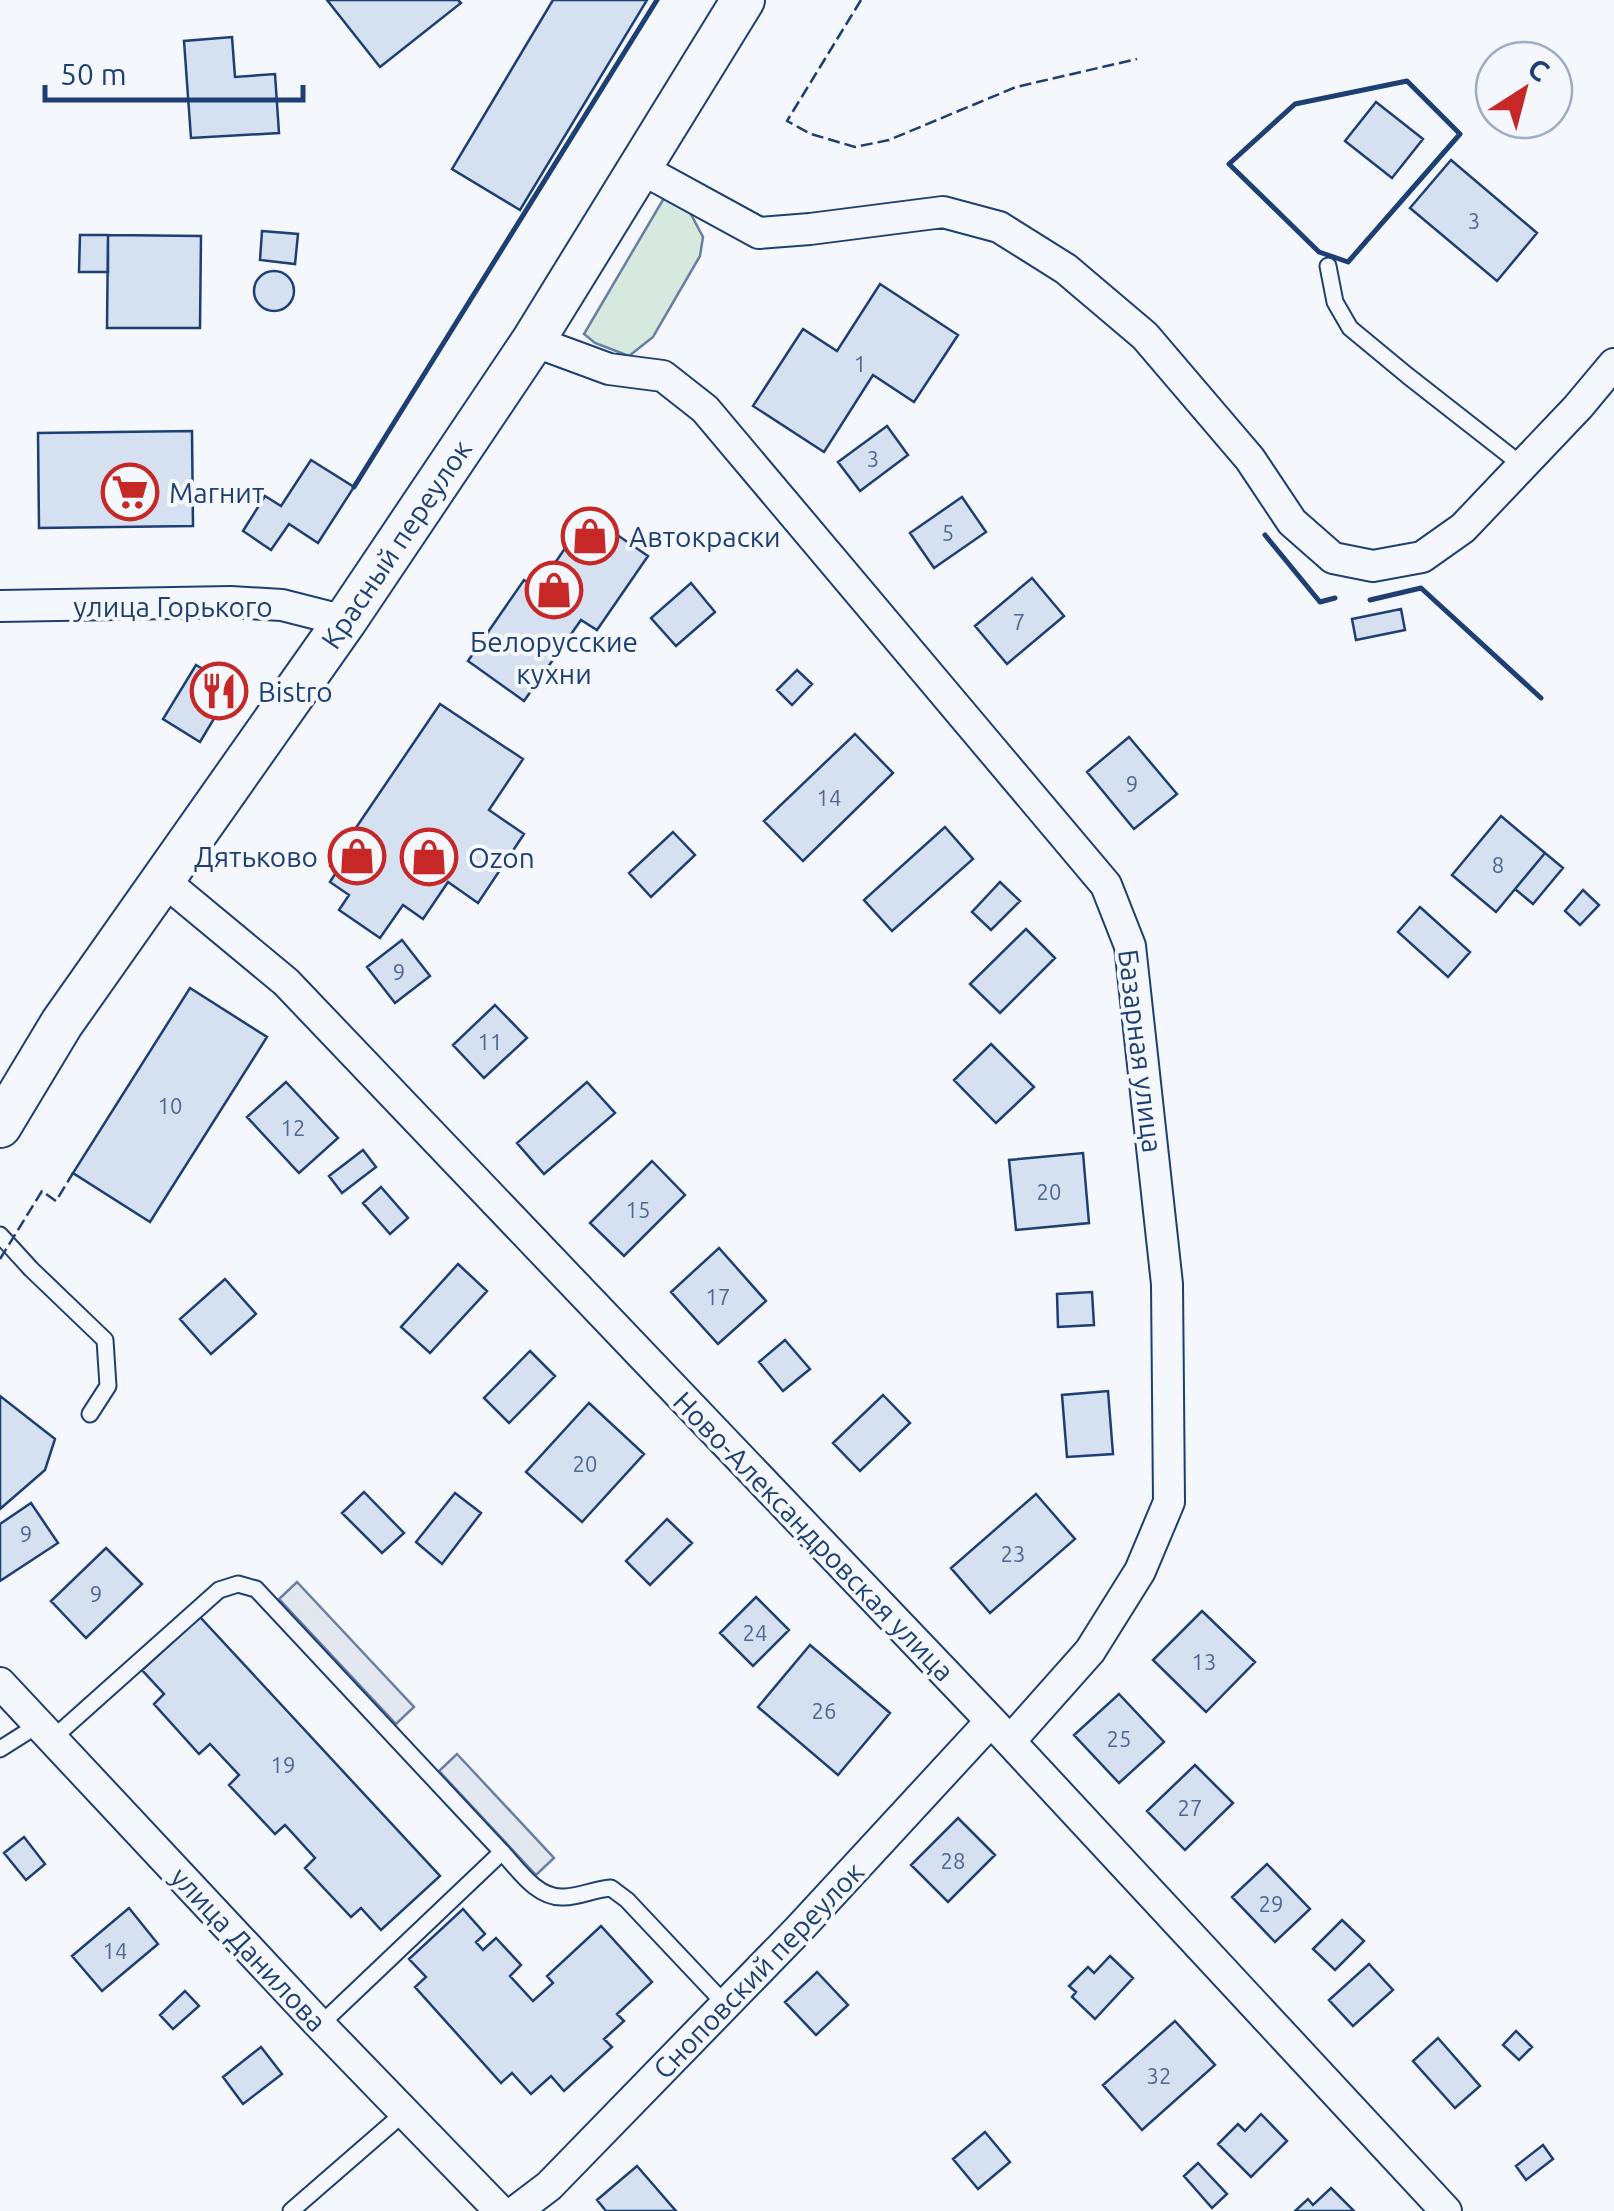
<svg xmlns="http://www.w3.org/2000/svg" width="1614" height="2211" font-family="Ubuntu,sans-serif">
<rect width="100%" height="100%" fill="#f4f7fb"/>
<path fill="#d7e8df" stroke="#687fa3" stroke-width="2.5" d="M664,198L686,205L703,237L700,256L653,337L629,356L595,343L584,334Z"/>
<path fill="#e3e8f0" stroke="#687fa3" stroke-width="2.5" d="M297,1582L414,1707L396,1724L279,1599Z
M457,1754L554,1858L536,1875L439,1771Z"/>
<path fill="#d5e0f0" stroke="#1d3f73" stroke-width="2.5" d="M327,0H458L461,3L380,67Z
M553,0H647L520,210L452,169Z
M232,37L235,77L275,74L279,133L191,138L184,41Z
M1376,102L1423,139L1392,178L1345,141Z
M1451,160L1537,233L1497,281L1410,208Z
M262,231L298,234L295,264L260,260Z
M80,235H108V272H79Z
M108,235L201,236L200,328H107Z
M254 291a20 20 0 1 1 40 0a20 20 0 1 1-40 0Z
M880,284L958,335L914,402L873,375L824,452L753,406L803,329L837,351Z
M887,426L908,455L860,491L838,462Z
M192,431L193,526L39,528L38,433Z
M311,460L354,487L318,543L289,524L271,550L243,531L265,496L281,506Z
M962,497L986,532L934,568L910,533Z
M588,515L648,556L597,630L581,620L524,701L468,661L524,580L537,589Z
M1032,578L1064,616L1007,664L975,626Z
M691,583L715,612L676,646L651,618Z
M1401,609L1405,630L1356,640L1352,619Z
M196,665L233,687L200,742L163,719Z
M797,670L812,684L792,705L777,690Z
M440,704L523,759L489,810L524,834L478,903L448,882L423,919L403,905L380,938L339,910L349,895L330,882L337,871L330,866Z
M855,734L893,773L803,861L764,821Z
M1129,737L1177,794L1134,829L1087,772Z
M1501,816L1545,853L1496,912L1452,875Z
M945,827L973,859L892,931L864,900Z
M673,832L695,855L651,897L629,873Z
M1545,853L1563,868L1533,904L1515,889Z
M1000,882L1020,901L991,930L972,912Z
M1583,890L1599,905L1580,925L1565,911Z
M1420,907L1470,952L1448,977L1398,932Z
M1026,929L1055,958L1000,1013L970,984Z
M402,940L430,976L395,1003L367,967Z
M190,988L267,1037L150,1222L73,1173Z
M495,1005L527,1038L484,1078L453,1045Z
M991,1044L1034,1087L996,1123L954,1080Z
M286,1082L338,1138L299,1173L247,1117Z
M587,1082L615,1113L544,1174L517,1143Z
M363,1150L376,1167L342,1193L329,1176Z
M1083,1153L1089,1223L1016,1230L1009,1160Z
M652,1161L685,1195L624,1256L590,1223Z
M381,1187L408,1218L390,1234L363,1203Z
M719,1248L766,1301L718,1344L671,1292Z
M458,1264L487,1291L430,1353L401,1327Z
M225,1279L256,1314L211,1354L180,1319Z
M1092,1292L1094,1325L1058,1327L1057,1294Z
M785,1340L810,1369L783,1391L759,1362Z
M530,1351L555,1376L509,1423L484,1398Z
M1108,1391L1113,1454L1067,1457L1062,1395Z
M883,1395L910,1423L860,1471L833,1443Z
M0,1396L55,1439L45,1470L0,1509Z
M589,1403L644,1454L582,1522L526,1472Z
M364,1492L404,1533L382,1553L342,1513Z
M455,1493L481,1513L442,1564L416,1542Z
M1036,1494L1075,1539L990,1613L951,1568Z
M31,1503L58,1543L0,1581V1524Z
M667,1519L692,1543L650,1585L626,1561Z
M106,1548L142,1584L86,1638L51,1601Z
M756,1597L789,1630L753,1666L720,1633Z
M1202,1611L1255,1662L1206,1712L1153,1660Z
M200,1617L440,1876L381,1930L361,1908L351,1917L305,1868L315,1858L285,1825L275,1834L229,1785L239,1775L210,1744L199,1754L154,1704L164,1694L142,1670Z
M810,1645L890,1713L838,1775L758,1707Z
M1119,1694L1164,1742L1119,1783L1074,1735Z
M1195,1765L1233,1803L1185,1850L1147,1811Z
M958,1818L995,1855L948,1902L911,1865Z
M24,1837L45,1864L26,1880L4,1853Z
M1267,1864L1310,1909L1275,1942L1232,1897Z
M129,1908L158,1944L102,1991L72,1956Z
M463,1909L485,1934L476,1942L483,1950L496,1938L521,1965L510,1976L533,2001L553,1983L547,1976L601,1926L652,1982L617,2014L624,2021L604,2039L612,2047L564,2091L551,2076L531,2094L512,2073L501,2083L415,1987L426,1977L409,1959Z
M1342,1920L1364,1941L1335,1970L1313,1949Z
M1110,1956L1133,1978L1095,2019L1072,1997L1076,1992L1069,1986L1088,1967L1094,1973Z
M1369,1964L1393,1990L1353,2026L1329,2000Z
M817,1972L848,2005L816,2035L785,2002Z
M185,1991L199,2006L173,2029L160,2015Z
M1175,2021L1215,2065L1142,2130L1103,2085Z
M1516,2031L1532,2047L1519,2060L1503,2045Z
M1438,2038L1480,2086L1455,2108L1413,2061Z
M261,2047L282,2074L243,2104L223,2077Z
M1261,2114L1287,2141L1251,2177L1218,2144L1238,2124L1245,2131Z
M985,2132L1010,2162L978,2189L953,2159Z
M1543,2145L1553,2159L1526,2180L1516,2166Z
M1198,2163L1227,2194L1212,2208L1184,2176Z
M637,2166L676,2211H606L597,2200Z
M1331,2188L1354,2211H1295L1308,2199L1313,2205Z"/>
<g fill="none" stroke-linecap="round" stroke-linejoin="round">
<g stroke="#1d3f73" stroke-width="19">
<path id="service" d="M1328,266L1335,302L1350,328L1408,376L1523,466
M0,1235L31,1269L105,1340L108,1386L90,1414
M51,1740L219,1590L238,1584L256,1589L502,1852
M0,1749L38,1725
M320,2025L502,1852C518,1869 537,1899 564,1897C580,1897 594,1889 611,1888L627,1900L726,2005
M291,2211L405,2112"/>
</g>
<g stroke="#1d3f73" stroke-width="34">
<path id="minor" d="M640,168L759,233L810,229L943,212L999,227L1066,269L1145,336L1250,459L1292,522L1333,558L1373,566L1422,557L1463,528L1578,407L1614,364
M533,341L609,369L663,376L705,409L1106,885L1130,946L1167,1284L1169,1502L1140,1571L1090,1651L1010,1741
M0,606L231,602L282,605L345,621
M163,880L286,982L991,1721L1446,2211
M0,1683L320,2025L500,2211
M516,2211L549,2186L799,1929L991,1721"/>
</g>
<g stroke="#1d3f73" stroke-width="46">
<path id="secondary" d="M0,1126L62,1023L345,621L533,341L743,0"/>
</g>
<use href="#service" stroke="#f4f7fb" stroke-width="15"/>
<use href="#minor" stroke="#f4f7fb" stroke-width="30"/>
<use href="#secondary" stroke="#f4f7fb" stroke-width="42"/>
<path stroke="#1d3f73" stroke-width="2.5" stroke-dasharray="12 5" stroke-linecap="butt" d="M861,0L787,121L811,134L855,147L889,140L1016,87L1137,59
M0,1259L42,1191L56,1201L73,1173"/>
<path stroke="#1d3f73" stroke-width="5" d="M1407,81L1460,134L1348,262L1319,252L1229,164L1295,104Z
M354,487L657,0
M1265,535L1320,602L1335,598
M1370,600L1421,588L1541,698"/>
</g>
<defs>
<g id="supermarket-ring" transform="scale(2.875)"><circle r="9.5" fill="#f4f7fb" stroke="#c62828" stroke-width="1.5"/><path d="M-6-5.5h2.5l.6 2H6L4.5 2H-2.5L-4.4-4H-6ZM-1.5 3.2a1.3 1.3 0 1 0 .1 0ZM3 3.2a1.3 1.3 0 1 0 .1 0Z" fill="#c62828"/></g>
<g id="shop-ring" transform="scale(2.875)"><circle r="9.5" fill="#f4f7fb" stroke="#c62828" stroke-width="1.5"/><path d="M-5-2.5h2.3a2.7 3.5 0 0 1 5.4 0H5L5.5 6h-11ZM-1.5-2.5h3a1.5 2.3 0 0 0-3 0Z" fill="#c62828"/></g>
<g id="restaurant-ring" transform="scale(2.875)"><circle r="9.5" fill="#f4f7fb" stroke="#c62828" stroke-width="1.5"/><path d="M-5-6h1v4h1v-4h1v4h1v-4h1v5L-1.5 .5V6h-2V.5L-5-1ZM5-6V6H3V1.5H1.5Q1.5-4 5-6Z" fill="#c62828"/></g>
</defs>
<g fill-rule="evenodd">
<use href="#supermarket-ring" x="130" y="492"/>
<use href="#shop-ring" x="590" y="536"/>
<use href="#shop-ring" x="554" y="590"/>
<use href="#restaurant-ring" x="219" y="691"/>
<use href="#shop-ring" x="357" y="856"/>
<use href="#shop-ring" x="429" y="857"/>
</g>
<g text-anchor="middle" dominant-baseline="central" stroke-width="8" stroke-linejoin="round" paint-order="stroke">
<g font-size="22" fill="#4b6792">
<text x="1474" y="220">3</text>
<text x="860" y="363">1</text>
<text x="873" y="458">3</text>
<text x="948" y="532">5</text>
<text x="1019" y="621">7</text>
<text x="1132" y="783">9</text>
<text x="829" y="797">14</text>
<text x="1498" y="864">8</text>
<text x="399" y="971">9</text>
<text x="490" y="1041">11</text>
<text x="170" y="1105">10</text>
<text x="293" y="1127">12</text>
<text x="1049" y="1191">20</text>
<text x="638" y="1209">15</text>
<text x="718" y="1296">17</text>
<text x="585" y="1463">20</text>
<text x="26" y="1533">9</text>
<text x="1013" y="1553">23</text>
<text x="96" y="1593">9</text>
<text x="755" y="1632">24</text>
<text x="1204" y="1661">13</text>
<text x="824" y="1710">26</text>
<text x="1119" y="1738">25</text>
<text x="283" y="1764">19</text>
<text x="1190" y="1807">27</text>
<text x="953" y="1860">28</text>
<text x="1271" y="1903">29</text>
<text x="115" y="1950">14</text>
<text x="1159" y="2075">32</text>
</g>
<g font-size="28" fill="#1d3f73" stroke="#f4f7fb" text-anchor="start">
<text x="169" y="492">Магнит</text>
<text x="629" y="536">Автокраски</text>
<text x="554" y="641" text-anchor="middle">Белорусские<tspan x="554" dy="32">кухни</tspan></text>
<text x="258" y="691">Bistro</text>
<text x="318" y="856" text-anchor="end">Дятьково</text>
<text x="468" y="857">Ozon</text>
</g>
<g font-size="28" fill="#1d3f73" stroke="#f4f7fb">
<text transform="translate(396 544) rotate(-56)">Красный переулок</text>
<text x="173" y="606">улица Горького</text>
<text transform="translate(1141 1051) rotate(83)">Базарная улица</text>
<text transform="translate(814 1536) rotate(46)">Ново-Александровская улица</text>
<text transform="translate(249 1949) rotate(47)">улица Данилова</text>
<text transform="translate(758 1970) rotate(-46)">Сноповский переулок</text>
</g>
</g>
<g transform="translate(1524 90) rotate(36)"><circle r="48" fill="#f4f7fb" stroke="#9eadc5" stroke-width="2.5"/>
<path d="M0-8L18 38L0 25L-18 38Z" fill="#c62828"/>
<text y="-15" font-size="28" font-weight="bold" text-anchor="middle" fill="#1d3f73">С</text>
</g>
<path d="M45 85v15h258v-15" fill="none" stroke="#1d3f73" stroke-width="5"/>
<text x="60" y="85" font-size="30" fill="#1d3f73" stroke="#f4f7fb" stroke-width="8" paint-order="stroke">50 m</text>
</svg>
